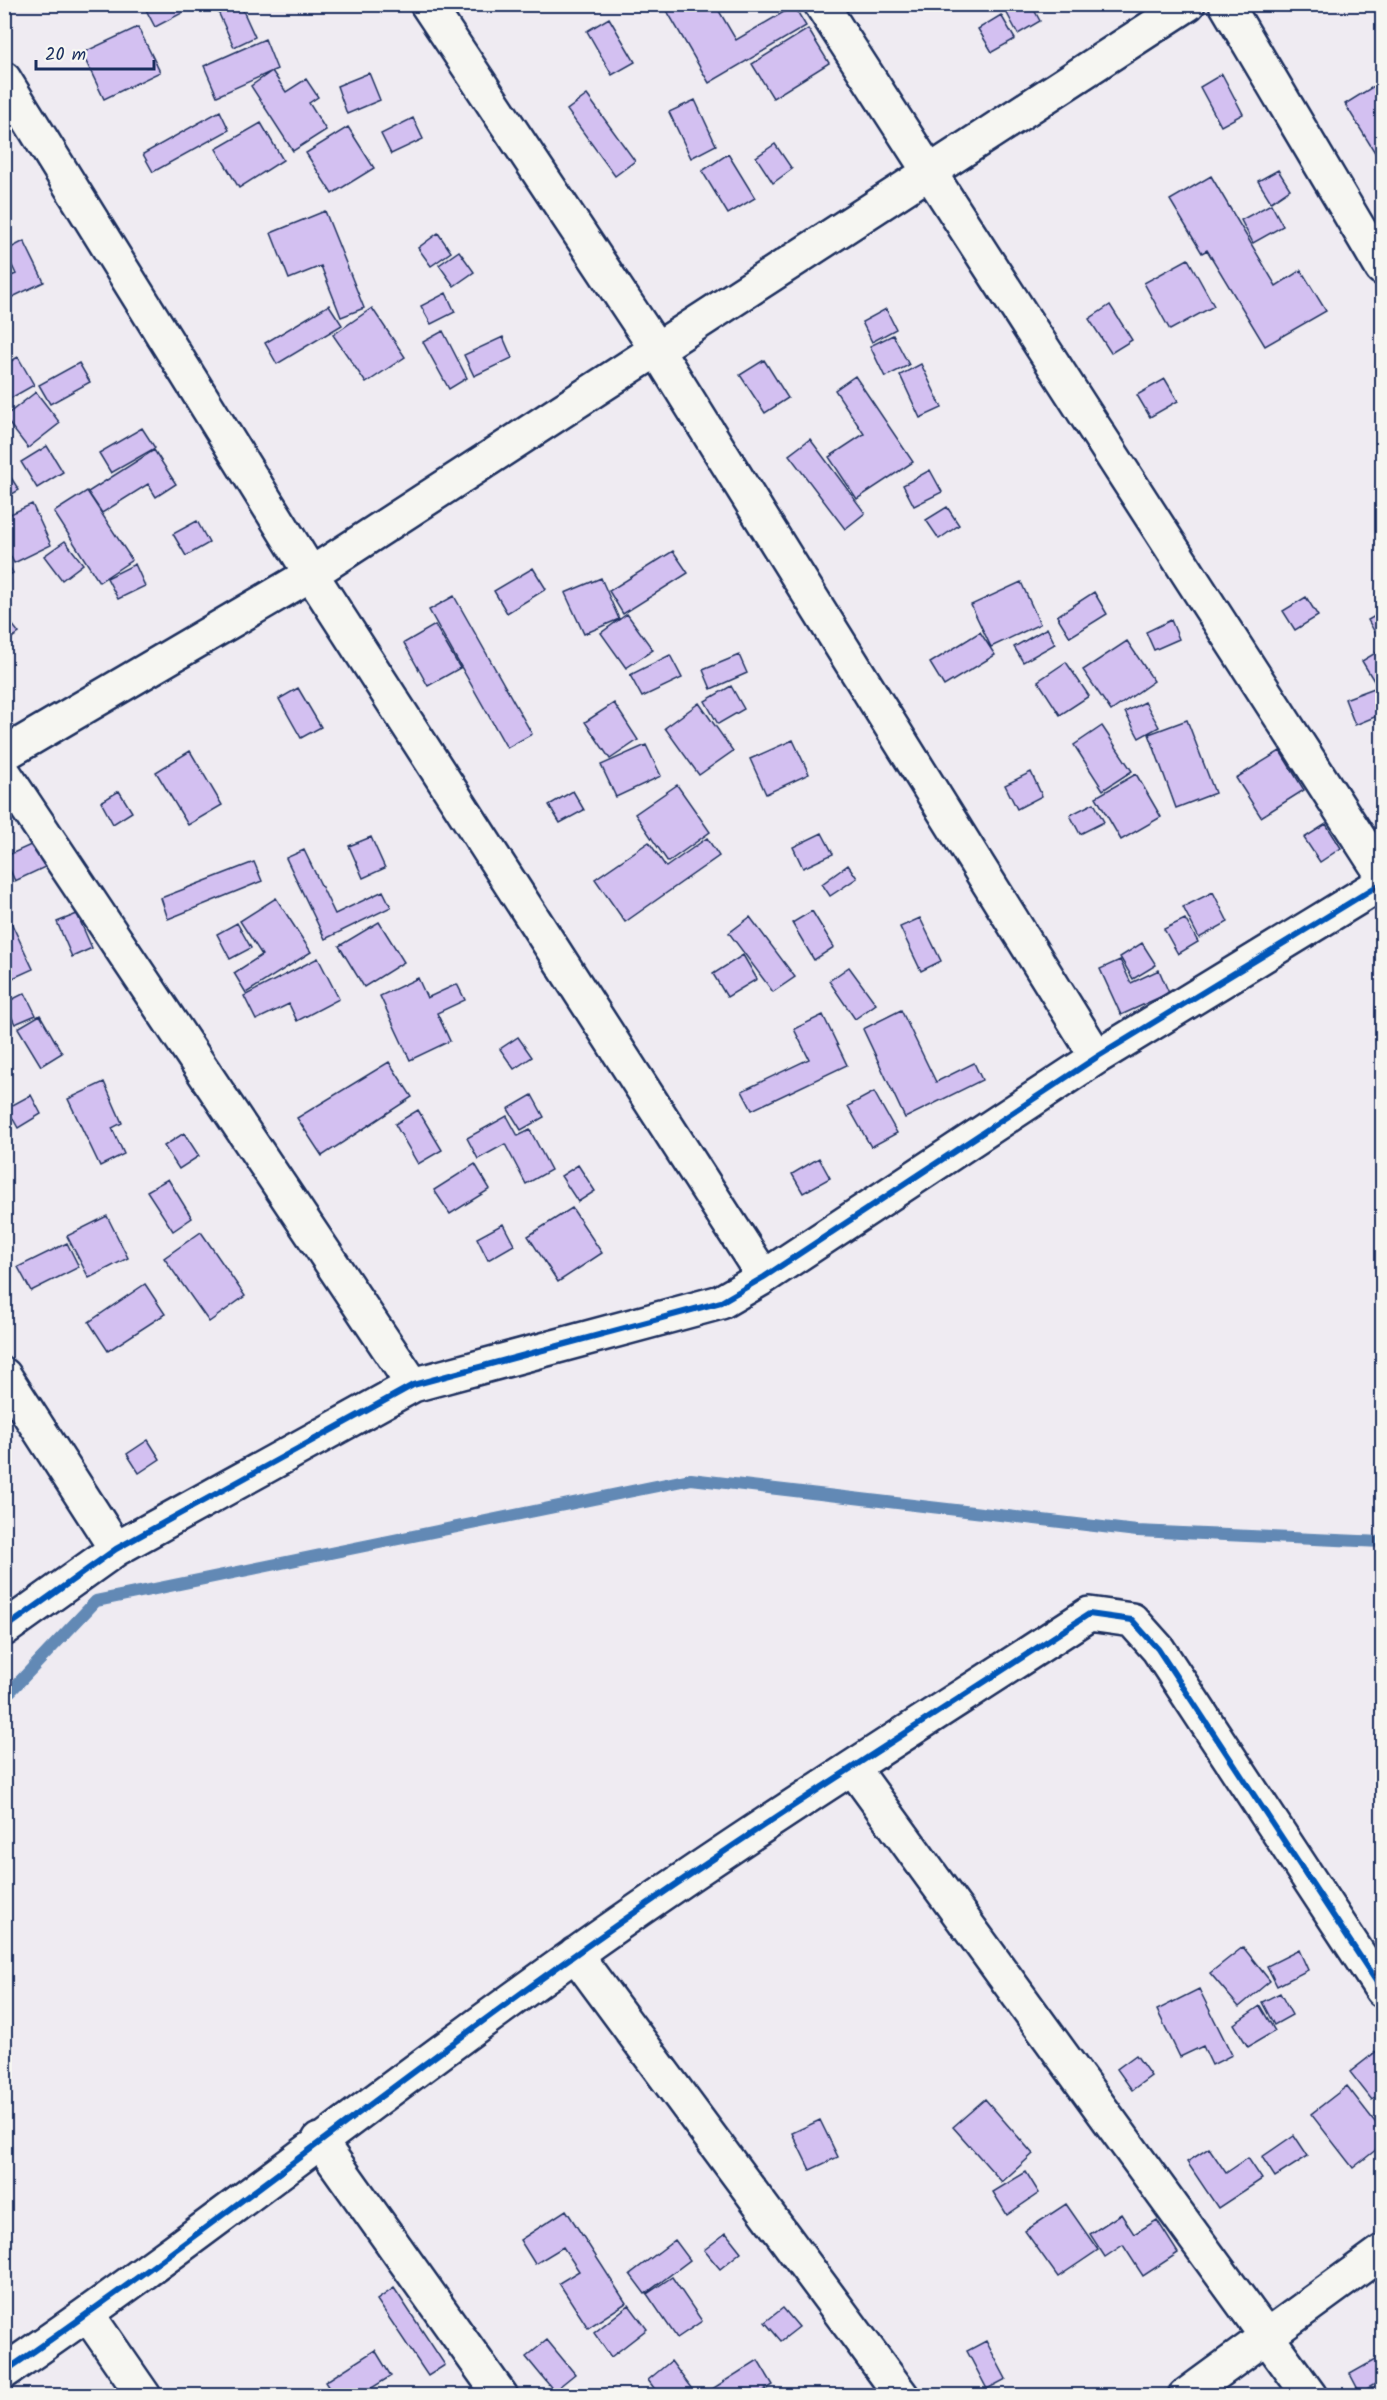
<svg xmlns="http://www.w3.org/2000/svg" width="1387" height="2400" font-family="Kalam,sans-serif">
<rect width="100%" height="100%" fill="#efebf2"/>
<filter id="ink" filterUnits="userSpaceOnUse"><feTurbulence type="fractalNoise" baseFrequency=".0167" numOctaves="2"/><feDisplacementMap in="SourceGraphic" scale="12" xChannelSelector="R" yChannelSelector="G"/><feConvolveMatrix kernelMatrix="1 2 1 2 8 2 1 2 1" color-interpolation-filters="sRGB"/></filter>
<g filter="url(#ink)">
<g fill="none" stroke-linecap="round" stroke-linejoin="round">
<path stroke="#6289b5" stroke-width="12" d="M4,1698L96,1601L691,1479L1137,1531L1382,1542"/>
</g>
<path fill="#d3c0f1" stroke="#1b2f5e" stroke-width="1.5" d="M143,4H178L182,13L155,27Z
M240,4L255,37L234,47L215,5Z
M663,4H715L736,40L794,6L806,26L709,83Z
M1002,4H1031L1040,21L1018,34Z
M1001,15L1015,39L992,52L978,29Z
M609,18L635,62L612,75L587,31Z
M138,27L160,72L104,99L82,53Z
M808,29L829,63L773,98L752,64Z
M265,39L277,69L217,96L204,66Z
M272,71L286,92L306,79L318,97L309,103L326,130L293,151L251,86Z
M369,73L380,100L347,114L337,86Z
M1222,74L1243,114L1221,126L1200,87Z
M1382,81V157L1379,159L1345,104Z
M587,95L635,161L615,176L567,110Z
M695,100L716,145L691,158L669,112Z
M220,111L229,130L153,172L143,154Z
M413,118L423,139L391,154L381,134Z
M261,123L283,160L239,188L216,149Z
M348,127L374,168L332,194L306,153Z
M775,144L792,169L773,183L756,157Z
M728,154L755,198L728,214L702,171Z
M1278,170L1290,189L1271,202L1258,181Z
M1211,176L1276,286L1301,270L1326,311L1265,346L1207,250L1202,253L1170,200Z
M1271,204L1283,226L1253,243L1241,220Z
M325,211L364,308L341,317L321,266L289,279L271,233Z
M438,233L451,252L431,266L418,248Z
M24,241L44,282L4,301V279L16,274L5,251Z
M459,251L474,272L454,286L439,265Z
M1188,259L1214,306L1170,330L1144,283Z
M446,293L455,312L431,324L421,306Z
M329,305L342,325L277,364L265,343Z
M1110,305L1132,340L1111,353L1089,319Z
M372,308L405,357L366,383L333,335Z
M886,309L896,329L872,342L862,322Z
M443,331L467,378L449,389L423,342Z
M893,335L909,365L885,377L870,346Z
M503,337L512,358L474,376L464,355Z
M18,357L34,385L4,402V365Z
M764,360L788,398L765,413L740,375Z
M79,363L90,382L50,404L39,385Z
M921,364L942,408L920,418L900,375Z
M855,376L913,462L857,499L829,457L864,434L835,390Z
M1165,379L1178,401L1150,417L1137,395Z
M36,392L60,423L28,448L4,417Z
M142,428L155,448L111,473L99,453Z
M810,439L865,513L845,529L789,455Z
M47,446L63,472L37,488L21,462Z
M154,450L176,484L156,497L148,484L102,513L88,492Z
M930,470L942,492L914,506L903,485Z
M8,473L19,490L4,499V475Z
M87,491L132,560L99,582L54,512Z
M32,504L51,545L14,563L4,543V517Z
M947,507L959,525L939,539L926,520Z
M197,521L209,543L186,556L173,534Z
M65,541L83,564L62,580L44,556Z
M673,551L688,573L623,614L609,591Z
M4,557L13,573L4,578Z
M135,564L145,586L118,599L107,578Z
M533,568L546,589L507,613L494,591Z
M601,578L619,619L584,634L565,593Z
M1021,582L1040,624L991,647L971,605Z
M1094,592L1107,614L1070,637L1057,616Z
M454,596L532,734L507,748L429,610Z
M1306,597L1318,616L1295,630L1283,611Z
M1382,612V645L1368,620Z
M4,614L19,633L4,643Z
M627,614L653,650L626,668L601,633Z
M1171,620L1179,639L1154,650L1146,632Z
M435,625L460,668L428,686L404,643Z
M1047,628L1055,644L1023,662L1014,647Z
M980,632L995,655L944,686L930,663Z
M1127,641L1154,681L1111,711L1083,670Z
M1382,649V683L1377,686L1362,661Z
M670,655L682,678L642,697L630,675Z
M739,655L747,673L711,689L703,670Z
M1066,662L1089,696L1060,715L1038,681Z
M731,686L744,709L718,724L705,701Z
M1377,687L1382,701V714L1355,725L1345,699Z
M298,688L321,727L301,738L279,699Z
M1145,702L1159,727L1139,738L1125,712Z
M614,703L638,740L610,759L585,722Z
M699,703L733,751L699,775L665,728Z
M1187,720L1215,793L1176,808L1149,734Z
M1102,726L1132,771L1103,790L1074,745Z
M793,740L809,774L766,794L750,759Z
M646,745L661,776L616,797L601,765Z
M190,751L222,805L188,825L156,772Z
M1280,751L1304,790L1261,817L1236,778Z
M1031,772L1042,796L1017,809L1005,785Z
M1136,774L1161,817L1121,840L1096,797Z
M677,785L710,832L668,862L635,814Z
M119,791L132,812L113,824L101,802Z
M573,791L584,810L560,823L549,805Z
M1094,803L1104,822L1080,834L1070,815Z
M1326,824L1341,848L1320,862L1304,838Z
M822,833L833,854L803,868L793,847Z
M371,837L385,868L363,878L349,846Z
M707,838L719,856L625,922L595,879L649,842L666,867Z
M33,844L45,867L15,881L4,857Z
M304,850L335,914L383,891L391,907L325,939L286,858Z
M254,862L262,881L168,919L161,898Z
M848,865L857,878L830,896L822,884Z
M1213,892L1228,922L1199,938L1183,907Z
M276,898L311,952L246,993L234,973L262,955L240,921Z
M812,911L834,947L814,960L792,923Z
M77,914L92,948L72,957L57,922Z
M8,916L33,969L4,982V918Z
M750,917L795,977L773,992L729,933Z
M920,918L941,961L921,971L900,927Z
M1185,919L1198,942L1178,954L1164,929Z
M379,922L404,962L364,987L339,946Z
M237,923L251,948L230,959L217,934Z
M1142,943L1156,965L1133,979L1120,957Z
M743,955L757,979L727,997L713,974Z
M318,958L339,999L297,1021L289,1004L256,1020L244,996Z
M1120,960L1131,983L1159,970L1169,993L1121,1015L1100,969Z
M849,967L876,1004L855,1019L829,981Z
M418,978L427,998L457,984L465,1000L437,1013L450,1041L410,1060L380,996Z
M25,993L36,1015L15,1024L5,1003Z
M901,1010L936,1082L974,1063L982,1080L905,1118L863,1029Z
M40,1015L62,1053L41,1066L18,1028Z
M823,1015L847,1065L752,1110L742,1091L809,1059L794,1029Z
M518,1037L532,1057L514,1069L500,1049Z
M389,1062L412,1097L322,1156L297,1118Z
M104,1082L122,1123L112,1128L124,1154L100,1166L68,1099Z
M874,1092L897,1133L871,1147L848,1106Z
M31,1095L41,1114L18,1128L7,1108Z
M532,1095L544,1117L521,1130L508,1109Z
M418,1110L442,1150L418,1164L395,1124Z
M507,1116L518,1136L530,1130L551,1170L526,1184L505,1144L478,1159L467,1138Z
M184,1133L199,1156L179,1169L164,1146Z
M819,1158L830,1178L803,1193L792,1174Z
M475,1164L490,1189L450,1214L434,1190Z
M578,1165L595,1191L578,1202L561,1176Z
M168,1179L192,1218L173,1231L147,1191Z
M572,1208L602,1253L558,1282L528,1236Z
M107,1216L128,1258L89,1278L67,1236Z
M503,1224L514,1245L488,1260L477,1238Z
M201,1232L245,1296L209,1322L164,1258Z
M67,1243L79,1267L31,1291L18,1267Z
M145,1284L165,1314L108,1351L89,1322Z
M148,1440L160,1459L139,1473L127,1454Z
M1243,1947L1270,1981L1239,2007L1210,1973Z
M1299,1950L1308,1970L1277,1986L1267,1966Z
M1199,1989L1232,2055L1212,2065L1203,2046L1180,2057L1157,2010Z
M1280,1993L1292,2015L1274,2025L1262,2002Z
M1260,2006L1275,2031L1248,2047L1234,2024Z
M1382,2047V2092L1372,2100L1350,2072Z
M1136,2055L1151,2076L1132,2090L1117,2069Z
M1347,2086L1382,2131V2145L1353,2168L1311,2114Z
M985,2099L1033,2154L1002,2182L953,2127Z
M820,2120L838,2157L810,2170L792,2133Z
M1294,2135L1308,2156L1275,2177L1262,2157Z
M1209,2148L1226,2173L1248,2158L1262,2179L1218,2208L1187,2162Z
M1026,2172L1039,2193L1007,2215L993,2192Z
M1066,2204L1098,2250L1058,2277L1025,2231Z
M566,2210L626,2303L588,2328L559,2283L579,2271L563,2247L535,2264L520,2240Z
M1121,2214L1134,2234L1157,2220L1178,2253L1143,2276L1123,2245L1105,2257L1090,2234Z
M726,2233L741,2252L720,2269L704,2250Z
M675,2240L690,2260L645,2294L630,2274Z
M672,2277L702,2321L677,2338L647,2294Z
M394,2288L445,2365L428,2376L377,2300Z
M629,2305L647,2329L611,2357L594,2333Z
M783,2308L799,2327L781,2341L765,2322Z
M547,2340L575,2374L554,2391L526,2357Z
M986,2341L1006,2379L987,2389L967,2351Z
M375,2350L391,2376L359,2396H334L325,2382Z
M1382,2356V2380L1360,2393L1350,2374Z
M758,2360L773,2385L756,2396H712L709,2391Z
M671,2361L697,2396H660L648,2380Z"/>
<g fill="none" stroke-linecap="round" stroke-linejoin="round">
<g stroke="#1b2f5e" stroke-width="38">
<path id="minor" d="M427,4L657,350L1097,1057
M821,4L1382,874
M1226,4L1382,268
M4,79L311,574L764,1277
M4,754L311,574L1188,4
M4,773L413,1385
M4,1375L116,1549
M4,1629L116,1549L413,1385L721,1302L764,1277L1097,1057L1382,883
M853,1768L1310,2396
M575,1954L902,2396
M319,2140L501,2396
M88,2315L144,2396
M4,2372C198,2239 381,2092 573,1956C741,1836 916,1727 1089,1614L1132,1620L1158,1649L1382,1990
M1185,2396L1382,2252"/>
</g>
<use href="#minor" stroke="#f6f6f2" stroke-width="33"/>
<g stroke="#f6f6f2" stroke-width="10">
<path id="cycleway" d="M4,1629L116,1549L413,1385L721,1302L764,1277L1097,1057L1382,883
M4,2372C198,2239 381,2092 573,1956C741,1836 916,1727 1089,1614L1132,1620L1158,1649L1382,1990"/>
</g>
<use href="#cycleway" stroke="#0057b8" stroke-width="6"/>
</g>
</g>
<rect width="1387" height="2400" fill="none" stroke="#f6f6f2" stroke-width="24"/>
<rect x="12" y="12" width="1363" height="2376" fill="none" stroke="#1b2f5e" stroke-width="2" filter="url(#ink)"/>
<path d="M36 60v9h118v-9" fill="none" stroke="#1b2f5e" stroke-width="3"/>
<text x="45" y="60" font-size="18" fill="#1b2f5e" stroke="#f6f6f2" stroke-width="4.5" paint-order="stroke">20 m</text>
</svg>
